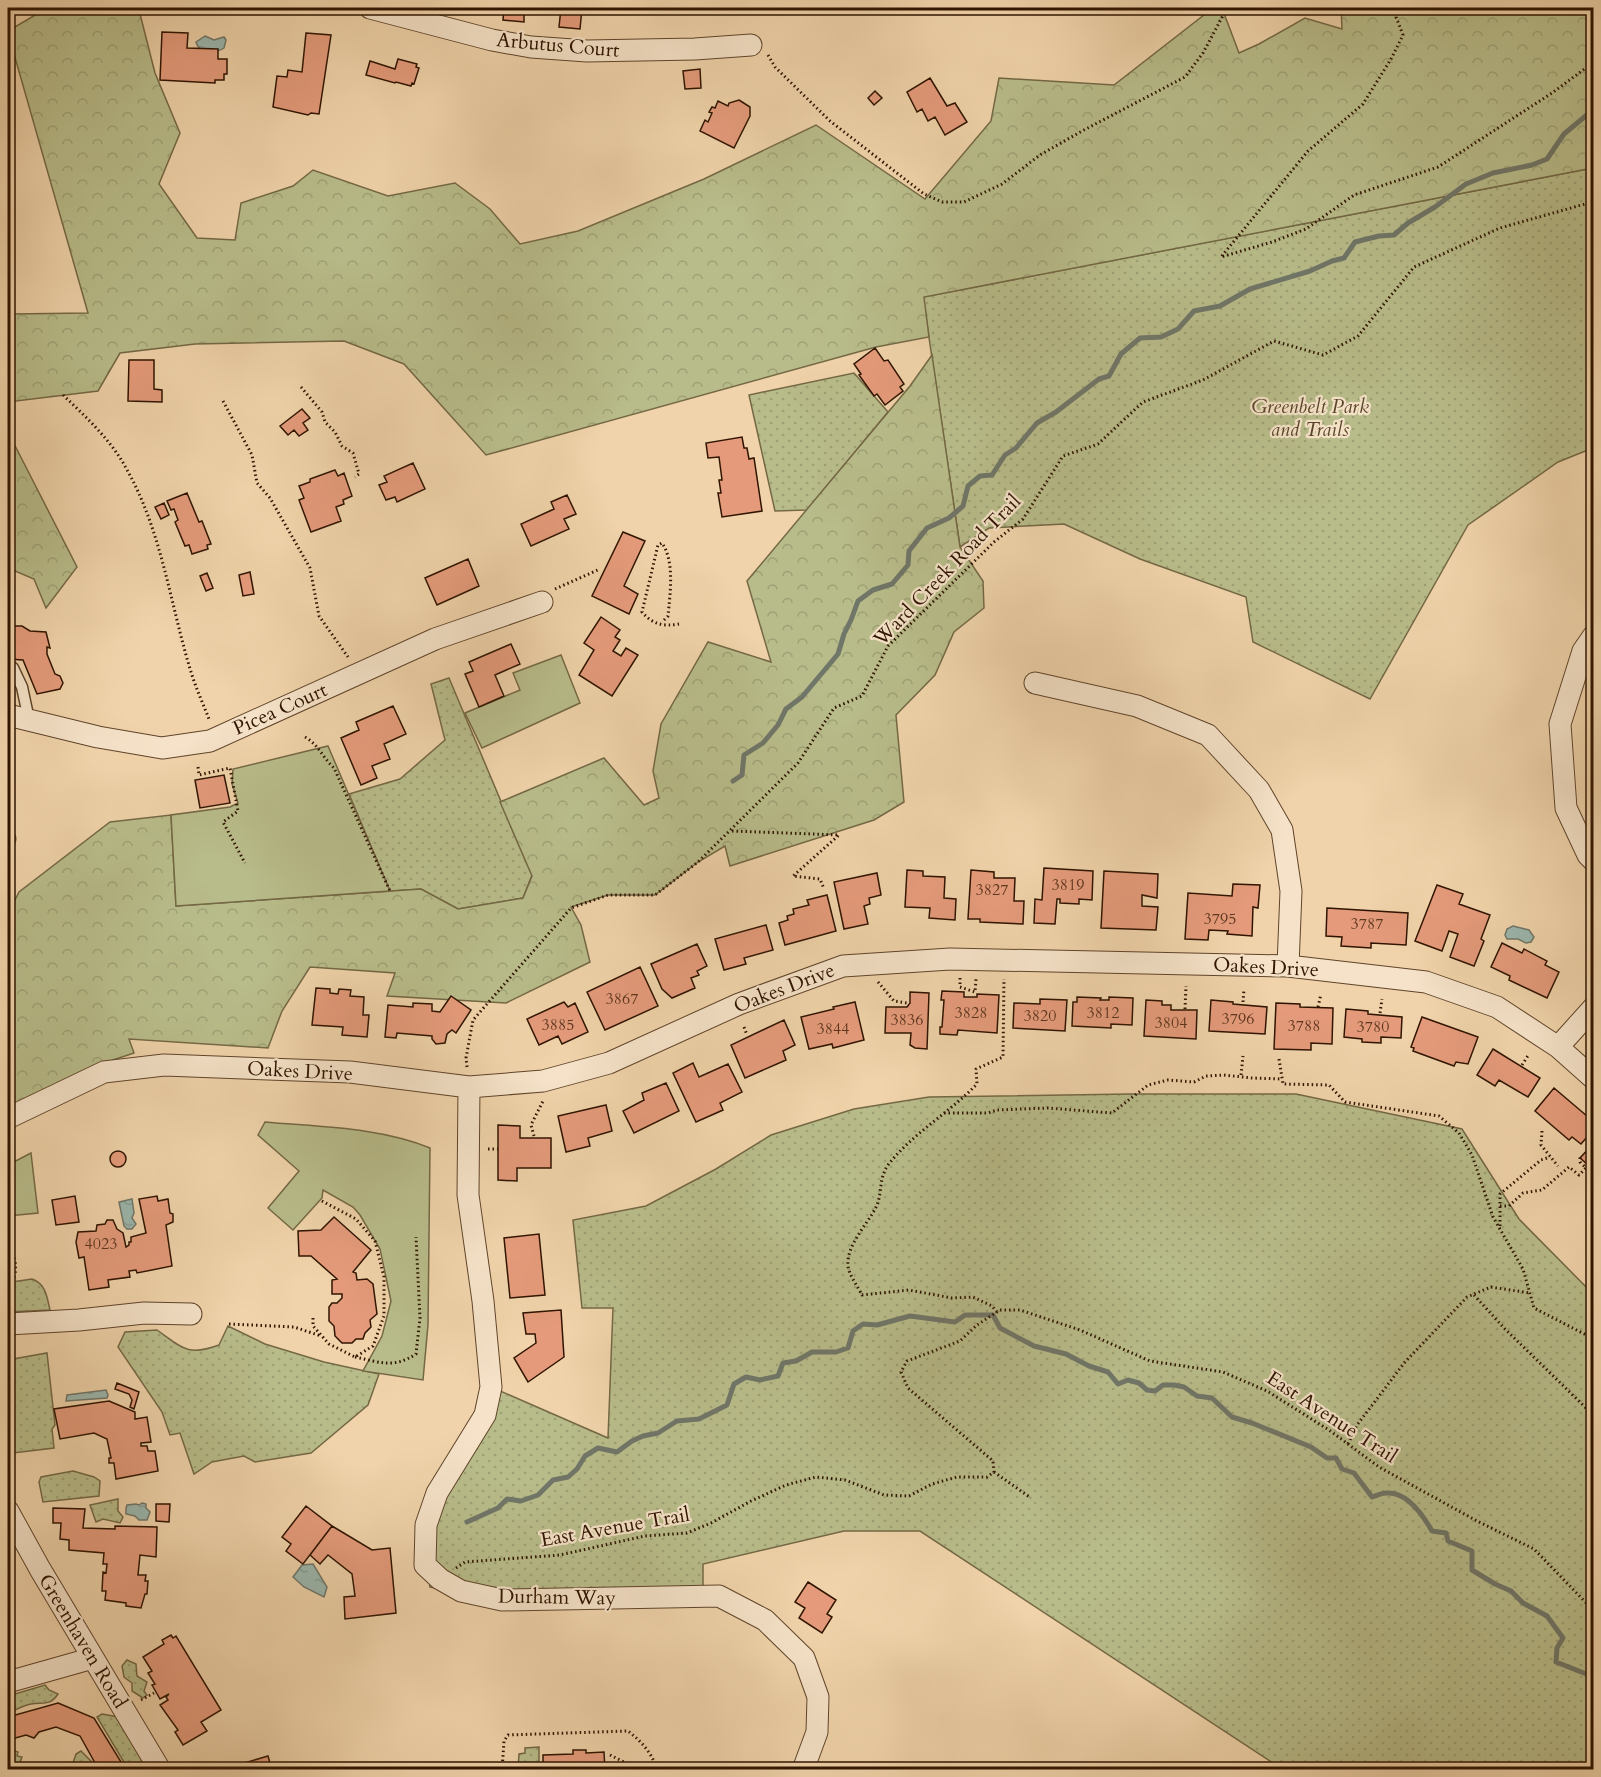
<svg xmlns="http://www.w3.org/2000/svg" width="1601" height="1777" font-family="Cardo,serif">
<defs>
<pattern id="grass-dots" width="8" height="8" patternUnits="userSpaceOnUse" patternTransform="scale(1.5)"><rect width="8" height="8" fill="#b8bc8a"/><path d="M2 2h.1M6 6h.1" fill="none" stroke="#9ea175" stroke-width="1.8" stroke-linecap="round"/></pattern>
<pattern id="forest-crowns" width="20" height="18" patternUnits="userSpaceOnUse" patternTransform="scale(1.5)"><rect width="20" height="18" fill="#b8bc8a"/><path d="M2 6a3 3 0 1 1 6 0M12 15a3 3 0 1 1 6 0" fill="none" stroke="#9ea175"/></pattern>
<pattern id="water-ripples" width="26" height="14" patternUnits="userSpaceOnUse" patternTransform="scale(1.5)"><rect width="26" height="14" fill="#9bb7ae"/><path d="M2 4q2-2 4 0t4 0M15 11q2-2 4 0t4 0" fill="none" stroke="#869c94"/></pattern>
</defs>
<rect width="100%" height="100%" fill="#f0d3aa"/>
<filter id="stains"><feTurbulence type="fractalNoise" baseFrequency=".00333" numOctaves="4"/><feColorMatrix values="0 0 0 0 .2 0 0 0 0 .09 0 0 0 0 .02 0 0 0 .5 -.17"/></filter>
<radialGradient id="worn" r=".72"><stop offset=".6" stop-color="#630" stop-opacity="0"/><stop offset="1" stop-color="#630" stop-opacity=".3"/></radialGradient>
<path fill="url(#grass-dots)" stroke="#746845" stroke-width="1.5" d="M1593,168V448L1558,462L1468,525L1370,699L1253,642L1246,597L1140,559L1064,524L989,528L960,547L923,297Z
M854,373L888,412L807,510L775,511L749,395Z
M449,678L532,875L523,898L458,909L421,889L390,891L349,794L400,779L445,740L431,684Z
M8,825C18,835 19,842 8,852Z
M1130,1094H1296L1462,1129L1519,1219L1593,1294V1769H1282L920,1531H844L703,1564V1590L502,1600L430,1587L425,1548L491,1387L608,1438L613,1308H582L573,1220L646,1206L716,1169L771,1135L854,1109L929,1097Z
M32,1279C46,1284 47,1297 50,1310L8,1312V1286L12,1282Z
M228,1326L265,1344L324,1362L379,1374L368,1405L311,1453L255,1462L244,1456L212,1462L194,1474L180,1433L170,1435L162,1412L118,1347L125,1332L157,1330C181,1347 187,1357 219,1345Z
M47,1353L55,1425L52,1429L54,1448L13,1453L8,1431V1360Z
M73,1471L94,1477L100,1481L99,1496L43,1502L39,1482L41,1477Z
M118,1499V1511L123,1517L120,1523L103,1519L96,1522L90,1505Z
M127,1660L136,1664L137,1676L147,1682L144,1691L147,1695L143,1698L132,1691V1683L124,1677L122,1666Z
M45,1685L49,1690L58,1694C50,1706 44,1702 31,1704C23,1705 15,1710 8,1714V1696Z
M102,1714L118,1717L150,1769H128L97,1717Z
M539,1747V1769H518L519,1754L525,1753V1748Z
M8,1749L18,1752L17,1756L22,1757C19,1766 17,1770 8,1769Z
M81,1751L94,1764V1769H88L73,1763L76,1754Z"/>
<path fill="url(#forest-crowns)" stroke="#746845" stroke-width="1.5" d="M74,8H126L139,10L155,73L180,133L159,184L197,238L235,240L241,203L293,186L313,170L388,196L455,183L490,209L520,244L578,231L704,179L816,125L925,199L991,121L999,78L1114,85L1213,8H1222L1239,53L1259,44L1305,18L1342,29L1341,8H1593V168L924,297L929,337L876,347L486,455L404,364L344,341L195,344L120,353L98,391L8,402V309L10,314L88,313L8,33V31L42,11Z
M932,355L960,547L983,581L984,608L954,632L935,675L896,715L904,802L874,820L730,866L725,846L698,862L655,895H608L571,907L581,925L590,962L506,1003L387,996L395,973L310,967L282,1011L268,1048L129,1039L134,1053L113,1060L18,1105L8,1108V914L19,892L110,822L171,815L176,906L421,889L458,909L523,898L532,876L500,802L604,758L644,805L659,798L653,771L661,724L708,642L771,662L747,581L910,386Z
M8,432L77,567L46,608L34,579L8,568Z"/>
<path fill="#b8bc8a" stroke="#746845" stroke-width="1.5" d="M561,655L580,703L482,748L465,713L520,690L513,673Z
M328,746L390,891L176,906L171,815L230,807L238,803L232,784L233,769Z
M265,1122C319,1127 379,1127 430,1148L428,1325L423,1380L363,1371L382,1336L391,1301L380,1249L360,1215L353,1207L323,1190L322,1198L293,1230L268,1208L299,1171L258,1135Z
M31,1153L38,1213L8,1216V1165Z"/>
<path fill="url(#water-ripples)" stroke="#707668" stroke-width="1.5" d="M205,36L214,40L224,37L226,40L224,48C215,54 199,54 196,42Z
M1513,926L1529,930L1534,937L1531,942L1526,943L1518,939H1507L1505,935L1507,929Z
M132,1199L134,1213L132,1218L136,1224L132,1229H127L124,1226L119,1202Z
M106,1390L108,1395L107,1398L66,1401L67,1395Z
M142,1503L146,1504V1508L150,1512L147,1520H139L135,1516L126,1514V1508L127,1505L136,1504L139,1505Z
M313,1564L327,1587L324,1597L304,1587L293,1577L302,1565Z"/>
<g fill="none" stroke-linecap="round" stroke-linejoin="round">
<path stroke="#707668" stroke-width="5" d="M733,781L742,775L744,755L763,743L778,725L786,709L802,697L838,654L844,634L851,620L858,601L873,590L892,584L908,565L909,551L927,528L949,518L963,506L968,486L980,476L992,475L1005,455L1016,448L1037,423L1056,412L1099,379L1109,376L1121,354L1140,338L1161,337L1178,329L1194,311L1220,306L1250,289L1310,271L1332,261L1344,258L1355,242L1379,236L1394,235L1408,223L1435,207L1466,184L1493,173L1532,165L1547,159L1564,134L1594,109
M467,1522L498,1508L507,1499L521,1501L538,1495L553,1480L568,1477L577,1469L585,1456L598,1448L617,1452L632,1441L643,1436L658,1433L677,1421L699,1419L727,1405L734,1384L746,1377L760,1380L778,1376L783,1363L796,1361L812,1352H836L848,1348L853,1331L863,1324L877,1325L910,1316L955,1322L965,1315H993L1000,1328L1034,1346L1066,1354L1089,1366L1108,1372L1118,1384L1128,1380L1139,1383L1147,1390L1155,1391L1163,1385H1174L1184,1387L1197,1396L1212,1398L1232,1417L1252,1423L1311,1447L1327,1458H1336L1342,1469L1354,1473L1372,1497C1376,1496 1381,1493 1386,1493C1407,1491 1423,1515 1432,1531L1446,1533L1448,1541L1472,1551V1570L1495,1584L1511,1591L1523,1603L1547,1616L1563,1638L1557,1648L1556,1662L1594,1677"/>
</g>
<path fill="#e59b7b" stroke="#2f1400" stroke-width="1.5" d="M504,8H524V22L503,20Z
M561,8H582L580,29L559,27Z
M162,32L188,33L187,48L218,49V59H227V74H224V80H215V83L160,80Z
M306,33L331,35L319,114L311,113L308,115L273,107L277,76L287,77L288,70L302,72Z
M398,59L417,64L416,67L419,68L414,84L412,83L411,86L396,82L395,83L366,75L370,61L395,69Z
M700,69L701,88L685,89L683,71Z
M930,78L947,106L955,103L967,122L945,135L935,117L928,121L922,109L917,112L907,92Z
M875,91L882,98L874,105L868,98Z
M739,100L750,107V116L734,148L700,131L705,120L708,122L712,113L709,112L712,107L715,108L718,101L728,106L729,103Z
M875,348L884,361L888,360L904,384L900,387L903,391L885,405L877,394L874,396L859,375L861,374L854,364Z
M129,360H154V389L162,390V402L128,401Z
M302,409L310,418L303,423L308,430L299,436L294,430L288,435L280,426Z
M742,437L744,448H747L749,459L754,458L762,511L722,517L718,493H721L719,480H722L719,457L708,458L706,443Z
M413,463L425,489L397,502L395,497L386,500L379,485L387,482L384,476Z
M335,470L338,476L344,473L352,496L343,500L344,504L336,507L341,521L311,532L299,500L304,498L299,486L310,482V479Z
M187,493L199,522L202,521L211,544L207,545L208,549L192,554L189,545L185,546L175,522L178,520L174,509L171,510L167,501Z
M567,495L576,514L564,519L569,529L531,546L521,524L554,509L551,502Z
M164,503L169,515L161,519L155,507Z
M623,532L645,541L624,586L638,594L629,614L592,596Z
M468,559L479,586L437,605L425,578Z
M250,572L254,594L243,596L239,575Z
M207,573L213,588L206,591L200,576Z
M601,617L620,630L615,637L620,640L613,651L621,656L626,648L638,655L612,696L579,675L594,650L584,643Z
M8,626H22L30,631L46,632L50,648L47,647V654L55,674L60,676L63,683L60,689L37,694L23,660L8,659Z
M511,644L520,664L495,675L504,696L479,707L465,674L473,671L469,662Z
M393,706L406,734L384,744L390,759L372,766L377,778L361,785L341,738L359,730L356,722Z
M224,775L230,803L200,808L195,780Z
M1044,868L1093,871L1092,900L1079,899V904L1060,903V899H1057L1055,924L1034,923L1035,899L1042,900Z
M907,870L923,871V876L945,877L944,898L956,899L955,920L929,918L930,908L905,907Z
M971,870L994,872V878H1015L1014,901H1024L1023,924L980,922V919H968Z
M1104,871L1158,874L1157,898L1142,895V906L1158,907L1156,930L1101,928Z
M877,873L881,895L869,898L870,904L864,906L868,924L844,929L834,882Z
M1233,884L1260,885L1258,908L1253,907L1252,936L1227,934L1228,931L1209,930L1208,940L1185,939L1188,893L1232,896Z
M1437,885L1463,894L1459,904L1490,915L1481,939L1484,941L1474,966L1450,957L1458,934L1449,931L1442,951L1415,941Z
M827,895L836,931L785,945L779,923L788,920L787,916L794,914L793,909L809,905L807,900Z
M1327,908L1408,913L1406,945L1371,943V948L1341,946L1342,937L1326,936Z
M766,925L773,950L744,958L746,964L724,970L715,939Z
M1502,943L1522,953L1524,949L1547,961L1545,965L1559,972L1547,998L1509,980L1510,976L1491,967Z
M697,944L707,966L697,971L699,975L691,978L695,988L672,998L662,989L651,964Z
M640,967L658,1006L605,1030L587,992Z
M316,988L330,989V993L338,994L339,989L351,990L350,996L364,997L363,1015H369L367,1037L342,1035L343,1027L312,1025Z
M942,991L964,992V997H977V994L999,995L997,1033L958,1030L957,1035L940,1034V1027H942L944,1000H941Z
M910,992L929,993L927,1049L915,1048L910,1045L911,1033H885L886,1007H907L910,1003Z
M451,996L471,1010L456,1033L452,1030L447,1034L445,1043L436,1044L432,1039V1036L397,1033L396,1038L385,1037L388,1005L413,1007V1003L432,1004V1011L440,1012Z
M1077,997L1101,998L1100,1000H1109V997L1133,998L1132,1025L1111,1024V1028L1072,1026L1073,1002H1077Z
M1040,999L1067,1000L1065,1031L1013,1028L1014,1003L1040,1004Z
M1146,1000L1162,1001V1005H1171V1010H1197L1196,1039L1144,1036Z
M1211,1000L1233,1002V1004L1267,1007L1265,1034L1209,1031Z
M564,1002L568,1007L575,1003L588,1032L562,1044L558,1036L539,1045L527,1019Z
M855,1002L864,1040L833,1048L832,1044L809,1049L801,1017L834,1009L833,1007Z
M1276,1003L1300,1004V1007L1333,1008L1332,1044L1311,1043V1050L1274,1049Z
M1346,1009L1368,1011V1014L1402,1017L1401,1038L1381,1037V1043L1362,1042V1039L1344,1037Z
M1422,1017L1478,1037L1468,1064L1456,1062L1454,1066L1413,1051L1414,1048L1411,1047Z
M784,1020L795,1045L783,1051L786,1060L745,1078L731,1045Z
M1493,1049L1540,1078L1528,1097L1499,1080L1495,1086L1477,1075Z
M693,1063L699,1077L728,1064L742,1092L720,1103L723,1110L696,1122L673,1073Z
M666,1083L679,1111L634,1133L623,1111L644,1100L642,1093Z
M1554,1088L1594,1122V1129L1581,1144L1572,1137L1569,1140L1535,1111Z
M606,1105L612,1131L588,1138L590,1146L566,1152L558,1116Z
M498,1125L520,1126V1138H551V1168H517V1181L498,1180Z
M1594,1143V1170L1580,1158Z
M110 1159a8 8 0 1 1 16 0a8 8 0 1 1-16 0Z
M75,1196L79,1222L56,1225L52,1200Z
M157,1196L158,1201L168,1199L170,1213L173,1214V1222L166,1225L172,1266L137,1273L136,1270L129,1271L130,1277L108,1280L109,1287L89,1290L84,1257L79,1258L76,1242L78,1232L96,1231L97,1225L105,1224L107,1220H113L117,1229L123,1233L126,1247L129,1245V1242H131V1237L146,1233L139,1199Z
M334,1217L371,1250L353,1272L356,1273L357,1280L367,1279L373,1284L377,1314L370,1320L371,1327L365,1333L363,1339H356L352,1343H342L335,1336L334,1326L329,1321V1307L332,1303H337L342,1298V1294H332V1280L337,1279L311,1256H299L298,1231L321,1230Z
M539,1234L545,1295L510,1298L504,1238Z
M561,1310L564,1357L528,1382L514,1358L536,1343L535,1334H526L523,1313Z
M117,1383L139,1392L134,1409L130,1407L132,1400L129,1394L115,1389Z
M109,1401L135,1412V1419L147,1417L151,1442L141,1443V1446H147L148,1451H155L158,1471L116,1479L114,1463H109V1458H111L107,1439L94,1433L60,1439L54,1409Z
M156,1504H170L169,1522L156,1521Z
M306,1506L332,1526L303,1564L286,1551L291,1544L282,1537Z
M53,1508L85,1509L83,1528L115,1529V1526L157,1527L156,1557L140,1555L138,1575H146L145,1581H148L147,1594H145L141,1608L126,1606V1603L105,1600L106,1591H102L103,1572L106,1573L107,1564H103L104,1553L69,1550V1540L60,1539L61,1523H53Z
M332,1526L372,1550L390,1548L396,1613L345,1619L344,1597L355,1596L352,1574L328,1555L320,1564L310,1555Z
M808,1582L836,1600L827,1614L832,1617L822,1633L799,1618L805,1608L795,1602Z
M171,1635L173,1638L176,1636L221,1710L201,1722L207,1731L183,1745L175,1732L178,1730L160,1705L168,1700L166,1697L169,1694L160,1699L152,1685L155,1684L148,1673L152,1671L143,1657L164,1644L162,1640Z
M58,1703L94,1718L126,1770H99L80,1736L56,1727L39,1732L34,1738L26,1735L8,1740V1717Z
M573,1750H586V1753L604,1752L605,1770H543V1755L573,1754Z
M268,1756L272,1770H224V1769Z"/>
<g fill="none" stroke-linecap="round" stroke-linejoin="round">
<g stroke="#5f442a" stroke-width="13">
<path id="service" d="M8,668H13L22,687L29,720"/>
</g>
<g stroke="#5f442a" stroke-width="23">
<path id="minor" d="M370,8L492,40L531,47L587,51L695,49L751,45
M1594,635L1583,651L1560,724L1566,808L1588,855L1594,861
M1035,683L1137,706L1208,735L1259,790L1282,830L1291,891L1288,966
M8,715L98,737L162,748L210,741L435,639L542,602
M1558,1047L1594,1007
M469,1087L468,1195L483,1301L491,1387L485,1415L437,1493L426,1525L425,1565L440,1579L461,1591L502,1600L719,1596L765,1620L804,1658L818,1697L817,1732L803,1770
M8,1118L104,1072L164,1065L350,1072L469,1087L543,1081L609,1063L739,1004L843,966L950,959L1288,966L1426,982L1497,1007L1558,1047L1594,1079
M8,1324L79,1320L144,1313L191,1314
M8,1511L40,1569L160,1770
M8,1682L93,1658"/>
</g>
<path stroke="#2f1400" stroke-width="3" stroke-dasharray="1.5 3" stroke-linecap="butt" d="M1385,8L1395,16
M1397,8L1396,17L1403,35L1391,59L1363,104L1308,151L1221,257L1272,242L1306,229L1354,195L1438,167L1552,93L1594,62
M768,55L775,67L830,121L924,194L942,202H964L1002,184L1040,155L1082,131L1185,77L1203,53L1227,8
M301,387L322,412L325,422L335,432L342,446L353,453L359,474L355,477
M63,395C86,417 111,440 126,468C162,531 170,604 191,672C196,688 203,704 209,719
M223,401L252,455L257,483L270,498L310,568L319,616L348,657
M555,589L600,569
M664,620L668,616C670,594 675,562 662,543L658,545L642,612C652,624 663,627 679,624
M305,737C318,744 323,758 334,768L390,891
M198,767L199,775L230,768L238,811L223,822L245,863
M732,831L839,835L793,876L820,879L824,889
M960,978V987L975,992L976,979
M878,982L894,1001L907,1003
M1243,1002L1244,989
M1318,1007L1321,994
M1185,1009L1186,986
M1380,1013L1382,999
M744,1027L747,1035
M1279,1059L1283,1084L1329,1085L1345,1102L1439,1116L1459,1133L1472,1155L1493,1217L1523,1269L1534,1308L1594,1339
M1522,1065L1529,1054
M467,1067L466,1058L473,1020L571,908L608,895H655L698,862L798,763L834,708L862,696L888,646L994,542L1023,519L1063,456L1098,444L1143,402L1203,380L1274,341L1323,355L1358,336L1414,267L1500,228L1585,204L1594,198
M1241,1075L1243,1056
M944,1113H988L997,1110L1048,1108L1112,1113L1148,1085L1168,1080L1194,1082L1206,1076L1224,1075L1252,1078L1282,1079
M1542,1131L1541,1145L1558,1166
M534,1136L531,1125L543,1101
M488,1149H498
M1500,1206H1509L1523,1193L1542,1190L1569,1167L1579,1175L1586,1168L1580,1162V1157
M1500,1226V1194L1541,1160L1550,1157
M8,1246C17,1256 19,1278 8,1286
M1474,1295L1504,1328L1586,1408L1594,1419
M997,1312L992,1306L973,1297L952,1298L909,1290L862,1295C858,1287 849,1275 848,1266C846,1246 866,1226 875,1209C883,1195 878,1179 888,1165C913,1133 949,1113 977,1084L976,1069L1003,1057L1004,979
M313,1318V1326L329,1344L355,1357L373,1346L384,1316V1277L375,1241L356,1219L320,1200
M229,1324L294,1327L321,1336
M355,1357C379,1362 393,1369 416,1354L420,1318L416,1237
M1348,1444L1357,1425L1405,1362L1467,1297L1491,1287L1530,1293
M994,1472L1031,1498
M456,1568L465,1562L560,1555L645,1536L687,1533L711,1523L751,1501L786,1485L816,1477L845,1480L884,1495L909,1496L932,1484L957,1477H987L994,1472L993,1461L908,1388L901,1372L907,1361L960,1341L977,1325L1000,1310H1020L1080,1330L1150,1361L1223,1372L1267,1391L1329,1430L1379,1467L1477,1521L1534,1549L1594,1611
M141,1700L154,1693
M610,1755L626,1763L629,1770
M502,1770L504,1741L508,1735L628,1731C641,1741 653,1754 657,1770"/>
<use href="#service" stroke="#f5e2c8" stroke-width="10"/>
<use href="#minor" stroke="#f5e2c8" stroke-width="21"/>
</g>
<g text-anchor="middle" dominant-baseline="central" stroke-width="4.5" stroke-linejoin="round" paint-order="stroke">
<g font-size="16" fill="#5c361f">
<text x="1068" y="885">3819</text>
<text x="992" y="890">3827</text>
<text x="1220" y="919">3795</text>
<text x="1367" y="924">3787</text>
<text x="622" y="999">3867</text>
<text x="971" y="1013">3828</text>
<text x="1103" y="1013">3812</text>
<text x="1040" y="1016">3820</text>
<text x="1238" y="1019">3796</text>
<text x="907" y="1020">3836</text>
<text x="1171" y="1023">3804</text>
<text x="558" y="1025">3885</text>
<text x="1304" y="1026">3788</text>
<text x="1373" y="1027">3780</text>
<text x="833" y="1029">3844</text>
<text x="101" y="1244">4023</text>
</g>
<g font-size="20" fill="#2f1400" stroke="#f5e2c8">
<text transform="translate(558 45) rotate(5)">Arbutus Court</text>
<text transform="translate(947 570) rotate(-46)">Ward Creek Road Trail</text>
<text transform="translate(280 709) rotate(-24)">Picea Court</text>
<text transform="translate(1266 967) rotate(3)">Oakes Drive</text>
<text transform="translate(784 988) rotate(-21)">Oakes Drive</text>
<text transform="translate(300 1071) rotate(3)">Oakes Drive</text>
<text transform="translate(1332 1417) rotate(33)">East Avenue Trail</text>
<text transform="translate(615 1527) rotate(-10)">East Avenue Trail</text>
<text transform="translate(557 1597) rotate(1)">Durham Way</text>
<text transform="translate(83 1641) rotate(59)">Greenhaven Road</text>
</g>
<g font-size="20" font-style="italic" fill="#584629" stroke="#f5e2c8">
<text x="1310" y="406">Greenbelt Park<tspan x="1310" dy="23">and Trails</tspan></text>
</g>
</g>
<rect width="1601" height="1777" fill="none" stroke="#f0d3aa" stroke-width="30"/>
<rect x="9" y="9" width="1583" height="1759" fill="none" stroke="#2f1400" stroke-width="3"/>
<rect x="15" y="15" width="1571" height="1747" fill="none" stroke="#2f1400" stroke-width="1.5"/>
<rect width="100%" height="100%" filter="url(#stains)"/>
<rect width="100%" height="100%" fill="url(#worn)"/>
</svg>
